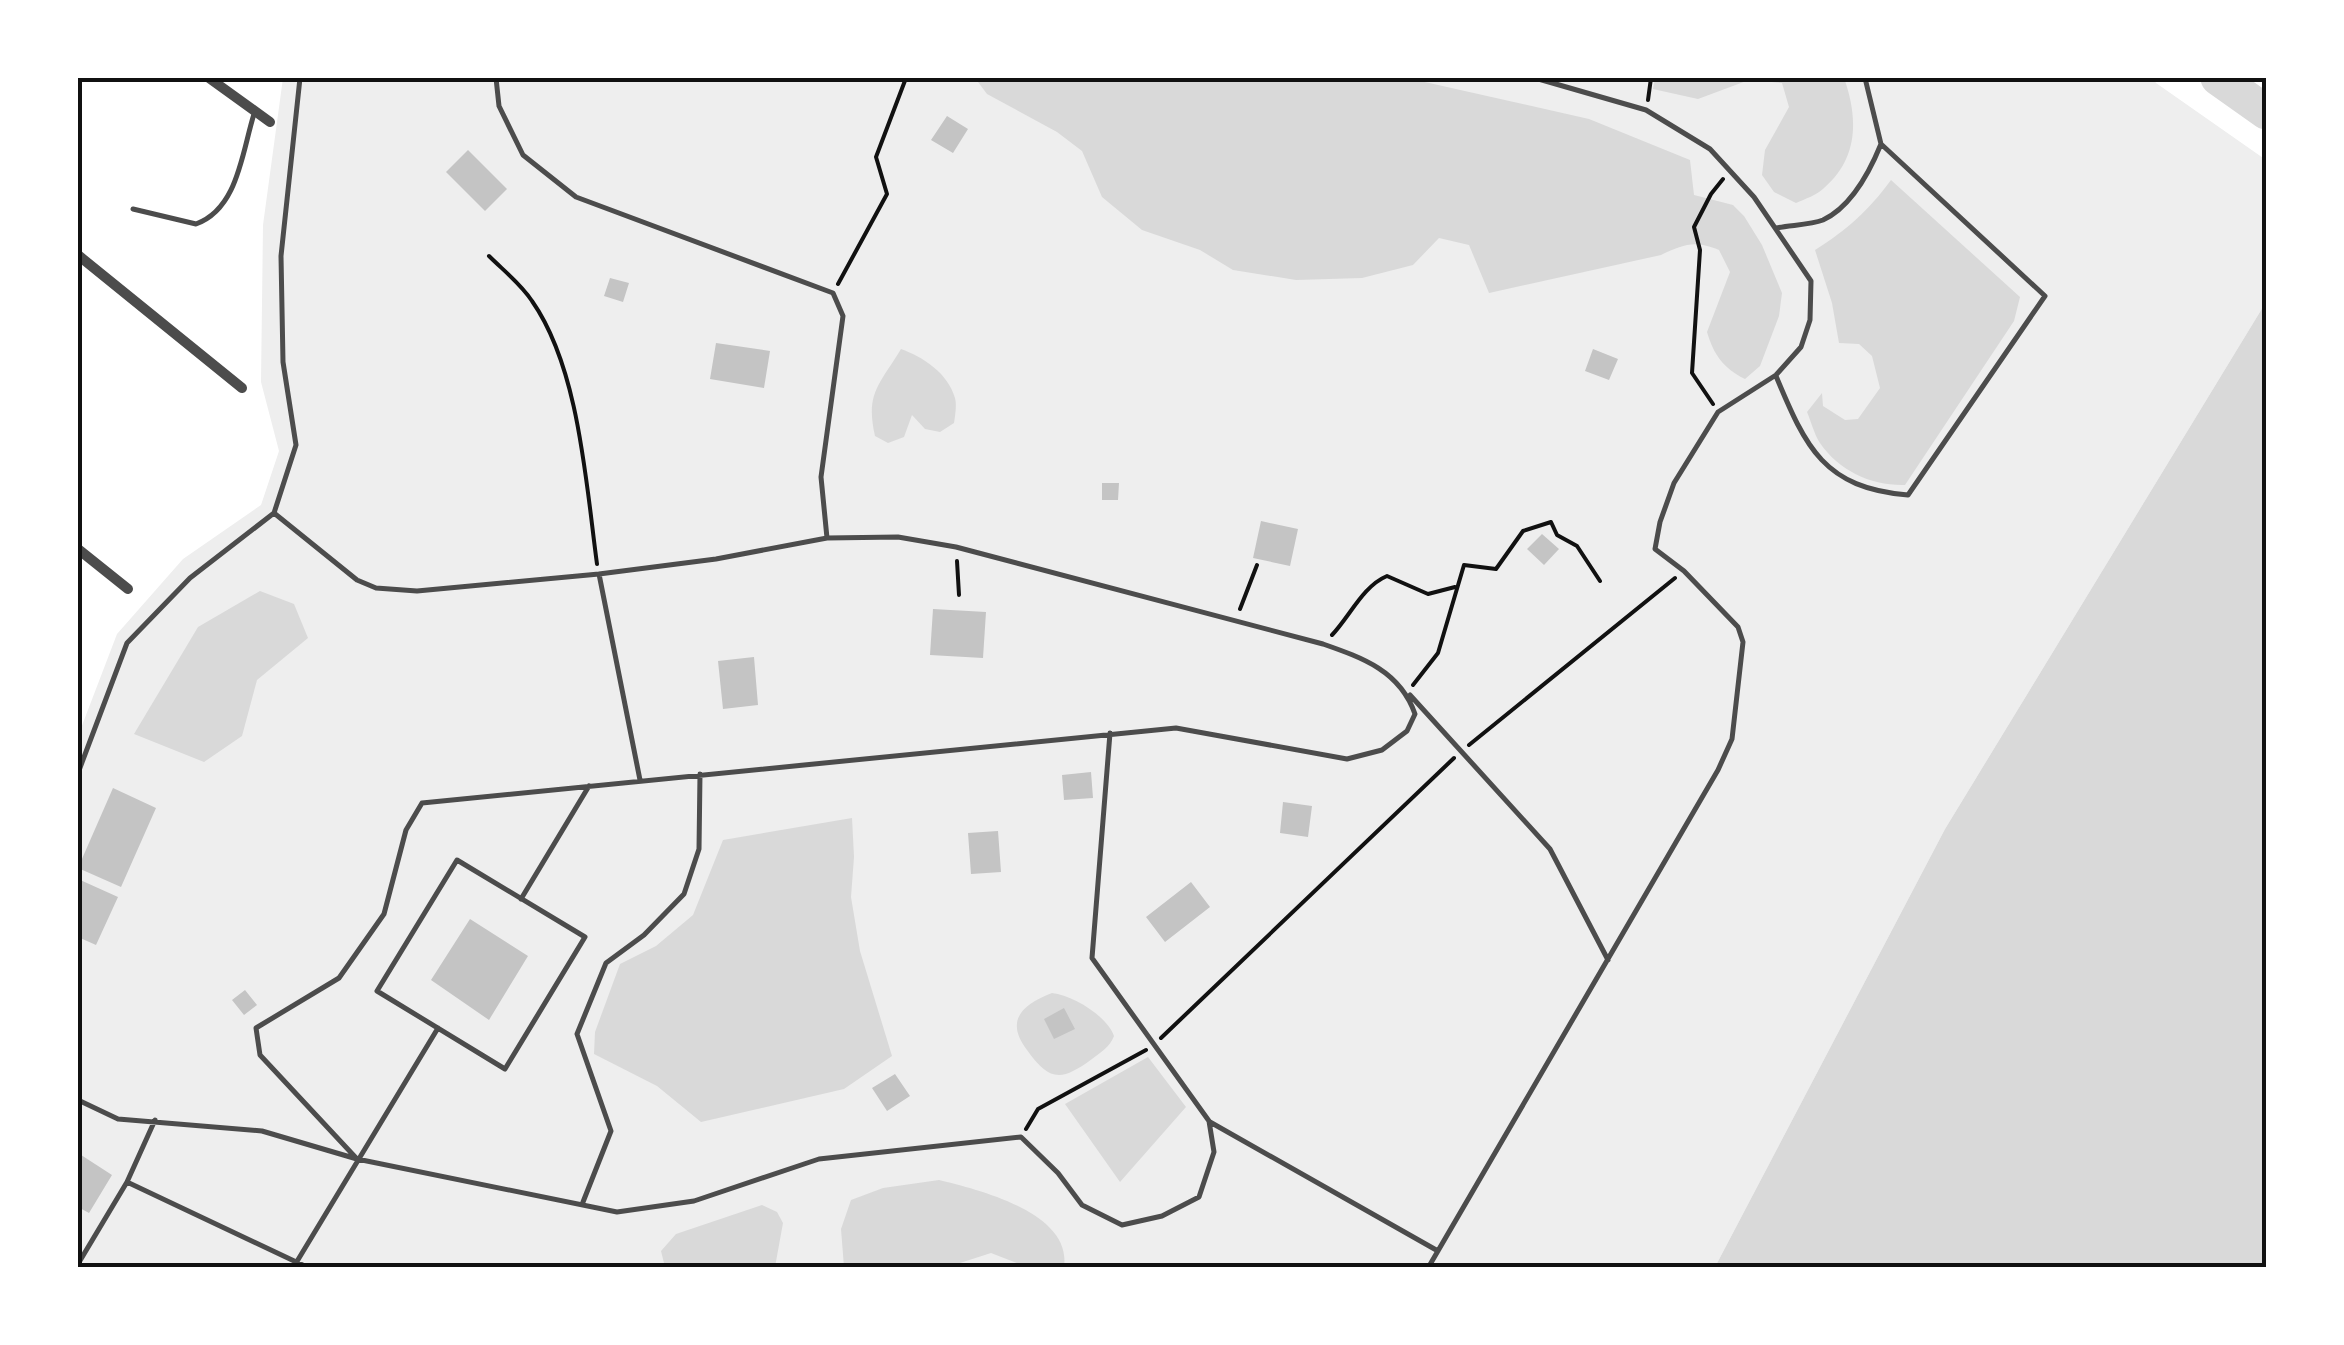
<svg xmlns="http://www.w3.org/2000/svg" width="2344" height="1345" font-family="Manrope,sans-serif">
<rect width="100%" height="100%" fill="#fff"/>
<path fill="#eee" d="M283,78H2153L2156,83L2266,160V302L1945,829L1715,1267H78V736L117,634L183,559L261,505L279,451L261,382L263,225Z"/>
<path fill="#d9d9d9" d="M975,78H1407L1589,119L1690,160L1694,195L1733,205L1744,216L1762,245L1782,293L1779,316L1760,366L1745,379C1723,368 1714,355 1707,332L1730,272L1719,250C1695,240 1684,244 1661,255L1489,293L1469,245L1439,238L1413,265L1362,278L1296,280L1233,270L1200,250L1142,230L1102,197L1082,151L1057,132L987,94Z
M1655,78H1844C1858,117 1859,158 1824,188C1817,195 1805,199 1796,203L1774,192L1762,175L1765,150L1789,107L1782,83L1749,80L1698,99L1653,89Z
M1891,180L2020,297L2014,321L1905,485C1872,486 1839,471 1820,443C1814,434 1811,421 1807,412L1822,393L1823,406L1845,420L1858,419L1880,388L1872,356L1859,344L1839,343L1832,303L1815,250C1847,230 1869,210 1891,180Z
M2266,302V1267H1715L1945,829Z
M901,349C923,357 948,373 955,398C957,405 955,416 954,423L940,432L925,429L912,415L904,437L888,443L875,436C865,393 880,384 901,349Z
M260,591L294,604L308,638L257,680L242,736L204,762L134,734L198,627Z
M852,818L854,857L851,897L860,951L892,1056L844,1089L701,1122L657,1086L594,1054L595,1032L620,964L656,946L693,915L723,840Z
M1052,993C1073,995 1108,1017 1114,1036C1110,1047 1101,1052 1092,1059C1061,1082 1049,1081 1027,1050C1005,1021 1021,1005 1052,993Z
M1148,1057L1186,1107L1120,1182L1065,1104Z
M939,1180C980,1190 1072,1213 1064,1267H1027L991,1253L960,1263L957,1267H844L841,1229L851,1200L883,1188Z
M762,1205L777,1212L783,1223L775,1267H665L661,1251L676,1234Z"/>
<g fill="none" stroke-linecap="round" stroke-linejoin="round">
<path stroke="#d9d9d9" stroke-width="35" d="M2218,78L2266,112"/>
</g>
<path fill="#c4c4c4" d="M947,116L968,129L953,153L931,140Z
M468,150L507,189L485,211L446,172Z
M610,278L629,283L623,302L604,296Z
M716,343L770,351L764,388L710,379Z
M1593,349L1618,359L1609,380L1585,371Z
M1102,483H1119L1118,500H1102Z
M1261,521L1298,529L1290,566L1253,558Z
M1542,534L1559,549L1544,565L1527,549Z
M933,609L986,612L983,658L930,655Z
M754,657L758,705L723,709L718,661Z
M1091,772L1093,798L1064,800L1062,775Z
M113,788L156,808L121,887L78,868Z
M1283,802L1312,806L1308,837L1280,833Z
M998,831L1001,872L971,874L968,833Z
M78,879L118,897L96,945L78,937Z
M1191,882L1210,907L1165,942L1146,917Z
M470,919L528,956L489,1020L431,980Z
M245,990L257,1005L244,1015L232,1000Z
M1064,1008L1075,1029L1054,1039L1044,1019Z
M895,1074L910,1096L887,1111L872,1088Z
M78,1153L112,1175L89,1213L78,1207Z"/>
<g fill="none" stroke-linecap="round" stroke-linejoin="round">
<path stroke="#111" stroke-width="4" d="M1648,100L1651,78
M489,256C503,270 521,284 532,301C579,368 586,483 597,564
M838,284L887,194L876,157L906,78
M1713,404L1692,373L1700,250L1694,227L1711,194L1723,179
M957,561L959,595
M1240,609L1257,565
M1332,635C1350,616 1363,586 1387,576L1428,594L1455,587
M1413,685L1438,653L1464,565L1496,569L1523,531L1551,522L1557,535L1577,546L1600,581
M1469,745L1675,578
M1161,1038L1454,758
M1026,1129L1038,1109L1146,1050"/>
<path stroke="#4c4c4c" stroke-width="5" d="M496,78L499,106L523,155L576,197L833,293L843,316L821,477L827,538
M133,209L196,224C238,209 242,152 254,114
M1776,228C1790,225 1810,225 1823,220C1851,207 1870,171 1881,144
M1776,376C1806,448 1824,488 1908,495L2045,296L1881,144L1865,78
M274,513L357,580L376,588L417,591L599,574
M1410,695L1550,849L1608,960
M78,773L127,643L190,578L274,513L296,445L283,362L281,256L300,78
M457,860L585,937L505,1069L377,991Z
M521,899L589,786
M78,1100L118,1119L262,1131L357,1159L617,1212L694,1201L819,1159L1021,1137L1058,1173L1082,1205L1122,1225L1162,1216L1199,1197L1214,1152L1209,1121L1092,958L1110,733
M1210,1122L1438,1251
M357,1159L260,1055L256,1028L339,978L384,914L406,830L422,803L1176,728L1347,759L1382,750L1407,731L1415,714C1400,671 1363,658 1323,644L956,547L898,537L827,538L716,559L599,574L640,780
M127,1182L155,1120
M583,1202L611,1131L577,1034L606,963L644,935L684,894L699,849L700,774
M78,1264L127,1182L309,1268
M293,1268L438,1028
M1428,1268L1718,770L1732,739L1743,642L1738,627L1684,571L1655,549L1660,522L1674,483L1718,412L1776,375L1801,347L1810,320L1811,281L1754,197L1710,149L1646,110L1535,78"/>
<path stroke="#4c4c4c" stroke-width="10" d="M209,78L270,122
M78,255L242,388
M78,549L128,589"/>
</g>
<rect width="2344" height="1345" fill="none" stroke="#ffffff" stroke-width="160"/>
<rect x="80" y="80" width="2184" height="1185" fill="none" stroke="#111" stroke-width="4"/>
</svg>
